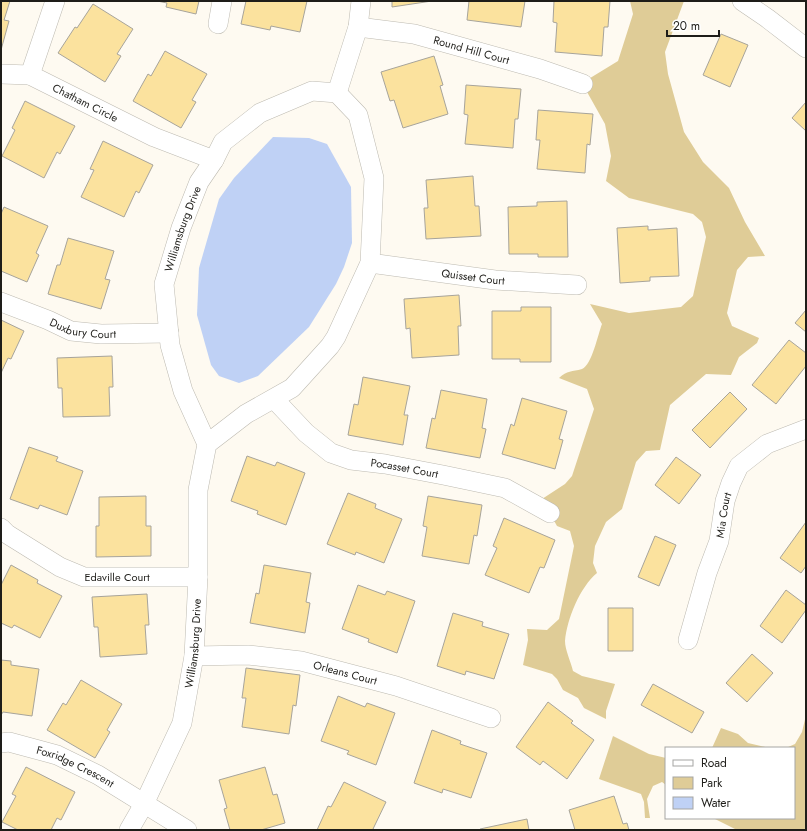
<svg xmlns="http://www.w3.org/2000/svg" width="807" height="831" font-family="Jost,sans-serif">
<rect width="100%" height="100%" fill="#fefaf1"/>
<path fill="#dfcc97" d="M630,1H684L665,52L668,74L684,132L703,162L729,188L745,222L765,256L748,257L737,270L727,313L732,326L759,338L757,343L739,357L731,375L706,374L670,405L660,450L646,451L636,462L622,509L606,522L595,546L593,563L597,573C580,587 567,619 565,641C565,650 571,662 573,671L582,676L615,684L606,711V719L584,708L578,698L563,690L557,679L552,674L523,665L528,640L527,629L547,630L559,619L574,546L570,531L557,526L542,499L565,484L572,476L594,409L587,389L559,378C567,370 572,372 582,369C592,365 598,334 602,324L590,304L629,313L681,307L693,296L706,237L702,222L693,214L629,198L606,181L611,156L605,124L582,83L618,61L633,14Z
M806,715V830H737L713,818H794V748H786L795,744L802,732Z
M721,728L738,734L748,743L770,748H712Z
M613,736L649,754L666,758V785L662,782L653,786L647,799L650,818H645L644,802L641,794L599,779Z"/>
<path fill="#bfd1f5" d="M273,137L309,138L327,144L351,187L352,243L344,267L336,284L309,327L258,376L239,383L219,376L211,365L197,315L199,268L219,199L234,178Z"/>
<path fill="#fbe29e" stroke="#a7a49b" d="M1,1H10L4,20L9,21L1,50Z
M157,1H199L196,14L166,7L167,3Z
M246,1H307L300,32L271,26L270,30L241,24Z
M392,1H432L392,7Z
M469,1H525L521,27L467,20Z
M554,1H610L608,27H604L602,56L555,52L557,23L553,22Z
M93,4L133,29L117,54L121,56L105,82L58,53L75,27L77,28Z
M721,34L748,45L730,87L703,75Z
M165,51L207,74L192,100L196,102L181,128L133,101L148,74L151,76Z
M434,56L443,85L440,86L448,114L403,128L394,100L390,101L381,72Z
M466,85L521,89L518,119H515L513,148L465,144L468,115L464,114Z
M25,101L75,126L60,154L57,152L44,178L2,156L15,130L12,128Z
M806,102V131L792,118Z
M538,110L593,114L590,145L587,144L585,173L537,169L540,140H536Z
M103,141L153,165L139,193L136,191L124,217L81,197L94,170L90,169Z
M473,176L475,206H479L481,236L426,239L424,208H428L426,180Z
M567,201L568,257H538V254H509L508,207L537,206V202Z
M4,207L48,226L36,253L39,255L27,282L1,271V214Z
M648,226V230L677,228L679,276L650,277V281L620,283L617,228Z
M68,238L114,251L105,279L110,280L101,309L48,294L57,265H60Z
M459,295L461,326H458L459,355L412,358L410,328L406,329L404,299Z
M521,307H551V362H520V359H492V311H521Z
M806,310V332L795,323Z
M1,320L24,331L11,359L8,358L1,373Z
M789,340L806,353V366L776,404L752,385Z
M112,356L113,387H109L110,416L63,417L62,388H58L57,358Z
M363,377L410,386L404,415H408L403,445L348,435L354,404L358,405Z
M441,390L487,399L482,428L486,429L480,458L426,448L432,418L435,419Z
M730,392L747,409L710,448L692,430Z
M522,398L567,411L559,439L563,440L555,469L502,454L511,424L514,426Z
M29,447L58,457L56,461L83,471L67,515L40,505L38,509L10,499Z
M247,456L275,466L277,462L305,473L286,525L257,514L258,511L231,501Z
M676,457L701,475L679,504L655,485Z
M348,493L376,504L375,508L402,519L384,563L356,552L355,555L327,544Z
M146,496V526H151V556L96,557V526H99V497Z
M428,496L482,505L477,536L474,535L469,564L422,556L427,527L423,526Z
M504,518L555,540L544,568L540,567L529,593L485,575L497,548L493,546Z
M806,522V566L801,573L780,558Z
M655,536L676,545L659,586L638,577Z
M11,565L38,580L37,583L62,596L40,638L14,625L12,628L1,623V585Z
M264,565L311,573L306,602L310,603L305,633L250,623L256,593L259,594Z
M358,585L385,595L387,591L415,601L397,653L368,642L369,639L342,629Z
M786,590L806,605V610L782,643L760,626Z
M147,594L149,625H145L147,654L100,657L98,627H94L92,597Z
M608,608H633V651H608Z
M453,613L483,622L482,626L509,634L494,679L466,671L465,675L437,666Z
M752,654L773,673L747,702L726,683Z
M1,660L11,661V665L39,669L32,716L3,712L1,715Z
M246,668L300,675L296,706L293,705L289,734L242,727L246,698H242Z
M81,680L122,704L107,730L110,732L95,758L47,730L63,703L66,705Z
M653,684L704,712L692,733L641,705Z
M338,696L365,707L367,703L395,713L376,765L347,754L349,751L321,741Z
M548,702L573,721L571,723L594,740L567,779L543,761L540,765L516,747Z
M432,730L461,741L460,744L487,753L471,798L443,789L442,793L414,783Z
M26,767L75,792L61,820L57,818L51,830H18L2,822L16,796L12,794Z
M265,767L273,795L277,794L285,823L261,830H230L224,809L227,808L219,780Z
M344,782L386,802L373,829L376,830H317L328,806L331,807Z
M614,796L623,824L627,823L629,830H575L569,810Z
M527,819L529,830H481L480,829Z"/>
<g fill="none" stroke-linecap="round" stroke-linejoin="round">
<g stroke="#bdbab1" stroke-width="20">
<g id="minor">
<path id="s1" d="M55,1L30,75L154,137L214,160"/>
<path d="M742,1L767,18L806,48"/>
<path d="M218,24L222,1"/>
<path id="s2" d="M358,27L414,34L540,69L583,84"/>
<path d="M1,74L30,75"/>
<path d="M337,93L358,27L361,1"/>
<path id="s3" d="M370,263L495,280L577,285"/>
<path id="s4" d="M1,302L48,320L71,331L101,334L169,333"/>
<path id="s5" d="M274,399L306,433L331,453L351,460L385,464L443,475L505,488L550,513"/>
<path id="s6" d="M1,528L7,534L60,567L84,577H198"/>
<path id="s7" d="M688,640L707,573L719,541L725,501L731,483L739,466L767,444L806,429"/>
<path id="s8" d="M194,656L248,655L301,661L396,686L491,718"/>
<path id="s9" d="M1,743L9,742L57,755L98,775L187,830"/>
<path id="s10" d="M129,830L144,804L182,723L194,656L198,577V490L207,444L183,391L170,345L164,284L181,228L199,182L214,160L223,142L260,113L312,91L337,93L358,115L374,178L370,263L336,337L330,346L292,388L246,414L207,444"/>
</g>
</g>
<use href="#minor" stroke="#fff" stroke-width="19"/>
</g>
<g text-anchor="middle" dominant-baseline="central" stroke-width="3" stroke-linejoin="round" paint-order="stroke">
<g font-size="11" fill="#1e1d19" stroke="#fff">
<text stroke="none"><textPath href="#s2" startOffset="116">Round Hill Court</textPath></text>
<text stroke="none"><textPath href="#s1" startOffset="140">Chatham Circle</textPath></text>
<text stroke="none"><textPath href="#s10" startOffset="626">Williamsburg Drive</textPath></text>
<text stroke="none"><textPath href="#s3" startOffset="104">Quisset Court</textPath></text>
<text stroke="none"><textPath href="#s4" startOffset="87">Duxbury Court</textPath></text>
<text stroke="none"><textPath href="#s5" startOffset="154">Pocasset Court</textPath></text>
<text stroke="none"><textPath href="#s7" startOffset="130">Mia Court</textPath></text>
<text stroke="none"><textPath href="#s6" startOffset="130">Edaville Court</textPath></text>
<text stroke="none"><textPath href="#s10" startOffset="200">Williamsburg Drive</textPath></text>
<text stroke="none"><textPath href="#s8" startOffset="153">Orleans Court</textPath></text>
<text stroke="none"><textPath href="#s9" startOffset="79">Foxridge Crescent</textPath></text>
</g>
</g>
<rect width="807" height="831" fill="none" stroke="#1e1d19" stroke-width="4"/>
<rect x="665" y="747" width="130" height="72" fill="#ffffff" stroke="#a5a5a3"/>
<rect x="673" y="760" width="20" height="6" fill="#ffffff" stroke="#a5a5a3"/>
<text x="701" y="767" font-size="12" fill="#1e1d19">Road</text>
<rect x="673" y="777" width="20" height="12" fill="#dfcc97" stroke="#a5a5a3"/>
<text x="701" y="787" font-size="12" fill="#1e1d19">Park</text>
<rect x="673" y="797" width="20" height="12" fill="#bfd1f5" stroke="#a5a5a3"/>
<text x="701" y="807" font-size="12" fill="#1e1d19">Water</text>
<path d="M667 30v6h52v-6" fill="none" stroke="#1e1d19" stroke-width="2"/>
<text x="673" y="30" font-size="12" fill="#1e1d19" stroke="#ffffff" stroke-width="3" paint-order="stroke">20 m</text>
</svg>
